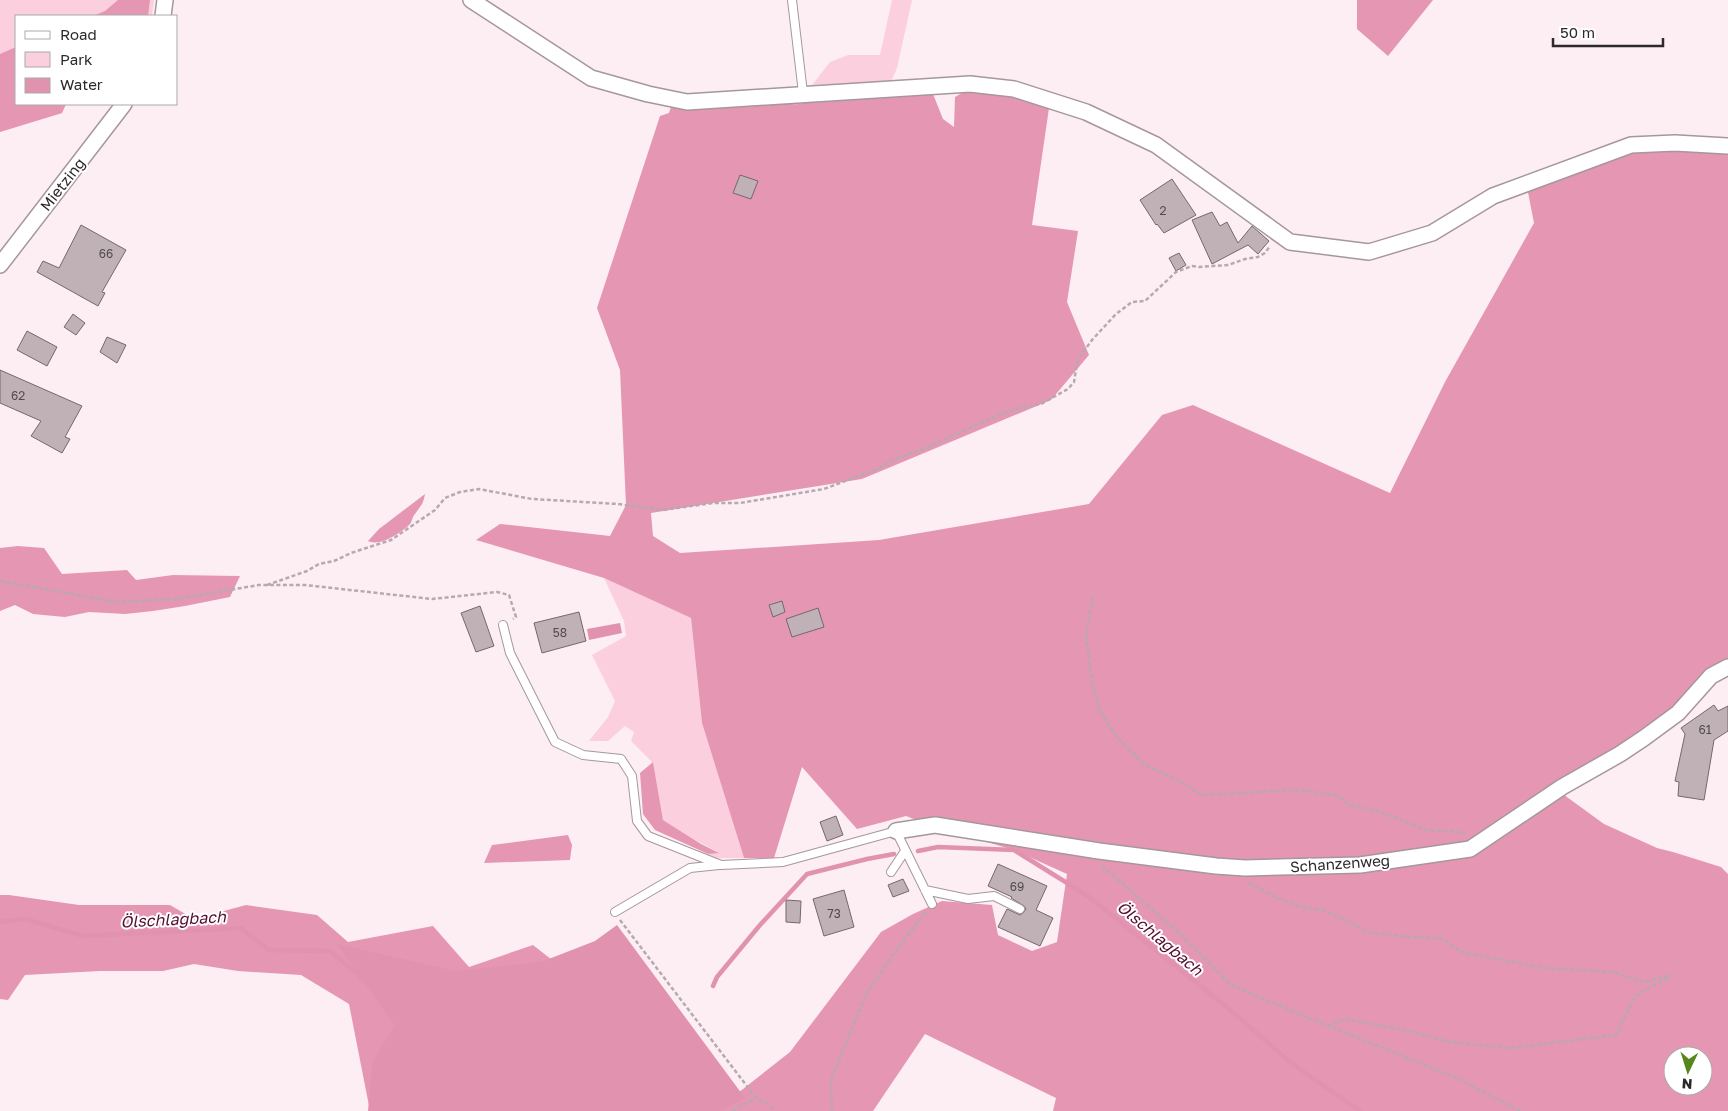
<svg xmlns="http://www.w3.org/2000/svg" width="1728" height="1111" font-family="'Golos Text',sans-serif">
<rect width="100%" height="100%" fill="#fdeef3"/>
<path fill="#fccfde" d="M0,0H154L152,16H16V104H66L62,113L0,132Z
M892,0H912L897,68L891,82L812,85L830,62L848,55H880Z
M604,578L691,618L702,723L744,858H712L708,854L718,852L695,840L663,820L653,763L631,741L634,732L625,726L608,741H589L608,717L615,701L592,655L626,636L624,621Z"/>
<path fill="#e596b3" fill-rule="evenodd" d="M118,0H150L148,16H93L105,11Z
M1357,0H1433L1388,56L1357,29Z
M16,47V104H66L62,113L0,132V54Z
M967,90L1011,96L1049,108L1032,225L1078,231L1067,302L1089,355L1051,400L862,479L651,513L653,536L680,553L879,540L1089,504L1162,415L1193,405L1390,493L1445,382L1534,223L1526,182L1631,145L1728,146V664L1675,711L1560,792L1604,824L1657,848L1673,852L1721,867L1728,874V1111H1053L1056,1098L925,1034L873,1111H715L790,1052L881,932L913,914L942,901L992,905L998,935L1032,951L1057,942L1067,874L1014,850L932,826L906,816L857,829L802,767L774,858H744L702,723L691,618L604,578L476,540L500,524L610,536L626,505L620,370L597,308L660,116L669,113L671,107L781,102C792,105 802,106 811,99L933,94L943,119L954,127L955,97ZM1673,1056H1703V1086H1673Z
M425,494C423,505 421,505 415,514C412,517 412,522 410,524C401,533 380,547 368,541L379,529Z
M18,546L44,548L62,574L127,570L136,580L173,575L240,576L230,597L185,606L153,611L125,614L89,612L65,617L33,614L15,605L0,611V548Z
M653,762L663,820L701,844L719,853L708,854L655,830L643,814L640,773Z
M568,835L572,845L570,860L484,863L492,845Z
M0,895H9L79,905H170L194,919L246,905L317,915L348,942L433,926L469,967L533,945L556,963L455,1111H370L349,1004L301,975L238,971L194,964L163,971H100L25,975L8,1000L0,999Z"/>
<path fill="#e092af" d="M620,623L622,633L589,640L587,629Z
M617,925L745,1098L721,1111H368L373,1060L395,1026L337,944L455,971L541,962L595,941Z"/>
<g fill="none" stroke-linecap="round" stroke-linejoin="round">
<path stroke="#e092af" stroke-width="4.5" d="M918,851L938,847L1014,850L1088,896L1228,1008L1290,1062L1360,1111
M0,922L25,919L83,936L241,928L269,950L330,951L363,979
M713,986L717,977L760,925L807,874L867,859L894,854"/>
</g>
<path fill="#bfb1b5" stroke="#75686c" d="M740,175L758,181L751,199L733,193Z
M1172,179L1196,215L1164,233L1157,224L1156,225L1140,200Z
M1212,212L1220,226L1227,222L1238,243L1252,226L1269,241L1258,254L1248,245L1212,264L1192,220Z
M81,225L126,250L102,292L105,293L98,306L37,272L43,261L59,268Z
M1179,253L1186,265L1176,271L1169,258Z
M73,314L85,323L76,335L64,327Z
M27,331L57,347L47,366L17,350Z
M107,337L126,345L117,363L100,352Z
M0,370L82,406L65,437L70,439L62,453L31,436L41,421L0,403Z
M782,601L785,612L773,617L769,605Z
M480,606L494,646L476,652L461,613Z
M818,608L824,627L792,637L786,619Z
M579,612L586,641L542,653L534,623Z
M1714,705L1718,711L1728,706V731L1714,740L1704,800L1678,796L1679,782L1675,781L1685,734L1681,728Z
M836,816L843,835L827,841L820,822Z
M998,864L1047,886L1036,910L1053,918L1040,946L998,927L1007,909L1020,915L1023,913L1026,909L1024,906L1011,898L1012,897L988,886Z
M903,879L909,891L893,897L888,885Z
M844,890L854,927L824,936L813,899Z
M786,900L801,901L800,923L786,922Z"/>
<g fill="none" stroke-linecap="round" stroke-linejoin="round">
<g stroke="#a5979c" stroke-width="10">
<path id="service" d="M792,0L803,93
M503,625L510,653L555,742L583,755L621,759L632,776L637,821L648,836L721,865L783,862L896,831L932,904
M891,872L905,851
M925,890L968,899L994,896L1020,909
M615,912L690,868L719,865"/>
</g>
<g stroke="#a5979c" stroke-width="18">
<path id="minor" d="M471,0L591,78L648,94L687,102L970,84L1014,89L1086,112L1156,145L1290,242L1369,252L1432,233L1493,196L1631,145L1675,143L1728,146
M163,16L165,0
M0,265L124,104
M896,831L935,825L1099,851L1216,866L1245,868L1360,865L1470,849L1562,787L1620,754L1644,738L1678,713L1711,676L1728,667"/>
</g>
<path stroke="#b5aaae" stroke-width="2.5" stroke-dasharray="4 2.5" stroke-linecap="butt" d="M0,581L117,602L176,599L259,585H305L432,599L497,592L509,595L516,617L513,619
M267,585L307,571L319,564L334,561L351,553L391,540L435,510L445,498L460,492L479,489L532,499L618,504L663,510L713,503H740L824,489L880,468L895,459L926,448L996,416L1023,407L1041,404L1068,389L1074,382L1077,363L1081,355L1092,340L1116,314L1132,302L1145,301L1176,272L1192,266L1199,267L1228,265L1245,259L1258,257L1265,253L1270,246
M1093,597L1086,634L1092,682L1099,709L1115,735L1145,765L1179,781L1202,795L1292,790L1316,792L1338,796L1352,806L1375,810L1427,830L1461,832L1465,834
M1102,866L1177,931L1231,985L1302,1015L1459,1079L1520,1111
M1249,883L1277,898L1300,907L1322,910L1348,921L1366,932L1400,936L1444,939L1460,952L1545,968L1613,972L1644,982L1673,975
M620,920L756,1098L770,1105L774,1111
M1327,1026L1345,1019L1409,1031L1450,1042L1510,1048L1616,1035L1635,996L1669,977
M732,1111L756,1098
M832,1111L831,1080L866,994L902,942L926,912"/>
<use href="#service" stroke="#fff" stroke-width="8"/>
<use href="#minor" stroke="#fff" stroke-width="15"/>
</g>
<g text-anchor="middle" dominant-baseline="central" stroke-width="4" stroke-linejoin="round" paint-order="stroke">
<g font-size="12" fill="#524a4c">
<text x="1163" y="210">2</text>
<text x="106" y="253">66</text>
<text x="18" y="395">62</text>
<text x="560" y="632">58</text>
<text x="1705" y="729">61</text>
<text x="1017" y="886">69</text>
<text x="834" y="913">73</text>
</g>
<g font-size="15" fill="#2d2829" stroke="#fff">
<text transform="translate(62 184) rotate(-52)">Mietzing</text>
<text transform="translate(1340 863) rotate(-4)">Schanzenweg</text>
</g>
<g font-size="16" font-style="italic" fill="#540f31" stroke="#fff">
<text transform="translate(173 919) rotate(-3)">Ölschlagbach</text>
<text transform="translate(1160 938) rotate(40)">Ölschlagbach</text>
</g>
</g>
<rect x="15" y="15" width="162" height="90" fill="#ffffff" stroke="#aba9a9"/>
<rect x="25" y="31" width="25" height="8" fill="#ffffff" stroke="#aba9a9"/>
<text x="60" y="40" font-size="15" fill="#2d2829">Road</text>
<rect x="25" y="52" width="25" height="15" fill="#fccfde" stroke="#aba9a9"/>
<text x="60" y="65" font-size="15" fill="#2d2829">Park</text>
<rect x="25" y="78" width="25" height="15" fill="#e092af" stroke="#aba9a9"/>
<text x="60" y="90" font-size="15" fill="#2d2829">Water</text>
<g transform="translate(1688 1071) rotate(184)"><circle r="24" fill="#ffffff" stroke="#aba9a9"/>
<path d="M0-4L9 19L0 12L-9 19Z" fill="#56871a"/>
<text y="-8" font-size="14" font-weight="bold" text-anchor="middle" fill="#2d2829">N</text>
</g>
<path d="M1553 38v8h110v-8" fill="none" stroke="#2d2829" stroke-width="2.5"/>
<text x="1560" y="38" font-size="15" fill="#2d2829" stroke="#ffffff" stroke-width="4" paint-order="stroke">50 m</text>
</svg>
